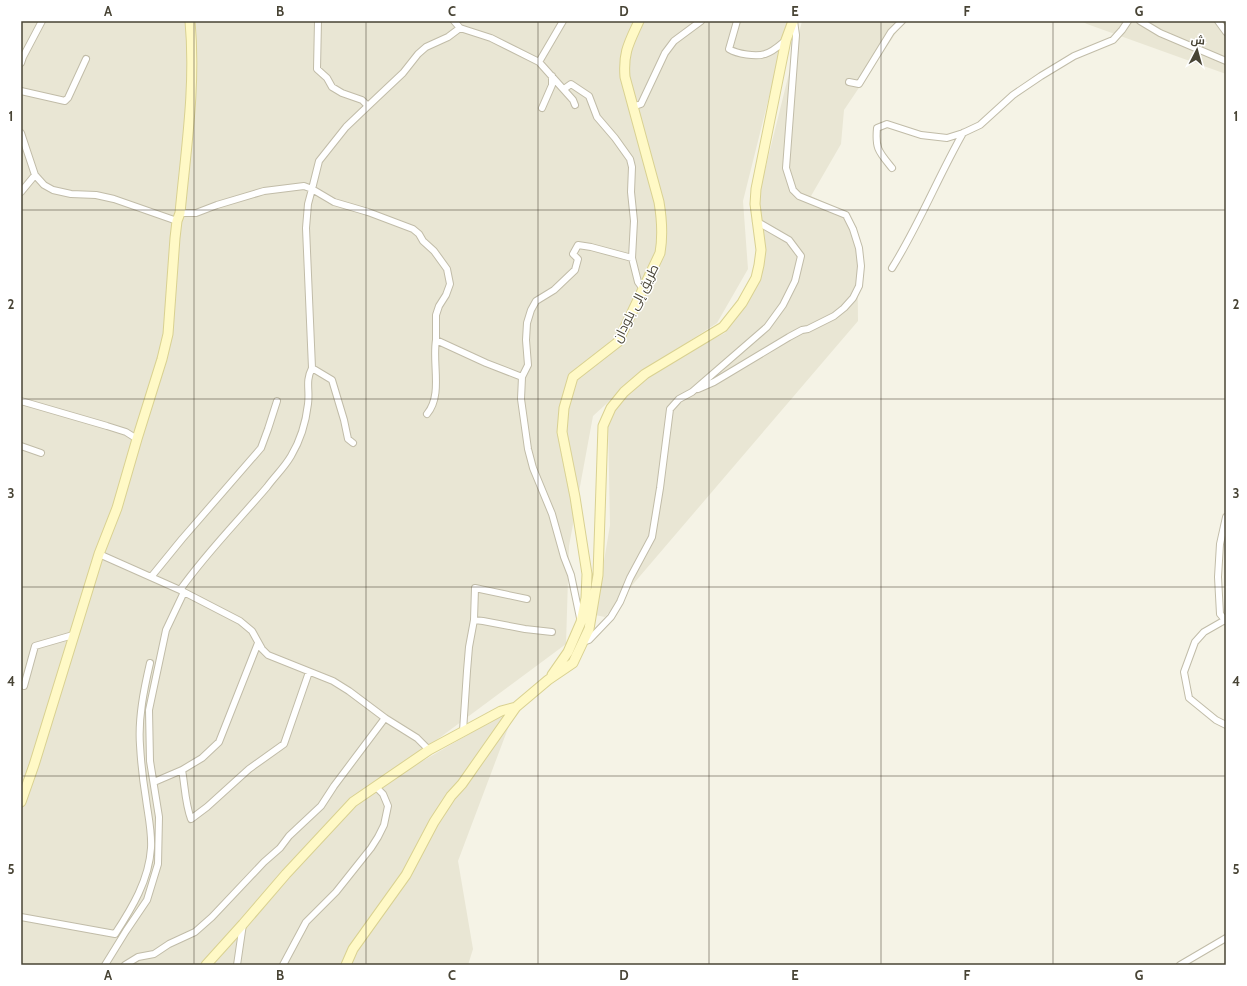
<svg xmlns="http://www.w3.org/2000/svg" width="1247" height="986" font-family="Cabin,Cairo,sans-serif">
<rect width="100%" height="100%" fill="#f5f3e6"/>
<path fill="#e9e6d4" d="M21,21H788L743,201L748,269L717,323L640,373L593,416L569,546L566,644L357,799L516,707L458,861L473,949L468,965H207L332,824L201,965H21Z
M802,21H904L844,110L841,144L811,196L846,212L857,228L858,321L605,617L595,615L610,525L608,422L622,390L668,361L725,333L758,284L760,274L759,194Z
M1081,21H1226V74L1087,24Z"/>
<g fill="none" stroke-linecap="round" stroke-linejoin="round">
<g stroke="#c1bca8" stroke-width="8">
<path id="street" d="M318,21L317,69L327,78L332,87L342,93L362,100L368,106L386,89L403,73L418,54L426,47L448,37L460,28L454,21
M737,21L729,49C737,54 756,57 765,54C773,52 780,45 786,40
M1140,21L1160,33L1226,61
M1218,21L1226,32
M460,28L491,38L539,62L563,21
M539,62L573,100L575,105
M21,63L23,57L42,21
M849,82L859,84L891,32L902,21
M564,89L571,84L589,96L597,117L615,138L630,159L632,167L631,192L634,221L632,258L638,282L643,289
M21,91L65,101L68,98L86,59
M368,106L346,127L319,161L312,189L334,202L368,212L413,229L419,234L423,241L434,251L447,269L450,284L446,295L439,306L436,315V340L486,363L522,377
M632,107L641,104L665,53L674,41L701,21
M542,108L552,85V76
M21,133L35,175L44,185L53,190L71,194L96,195L114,199L177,221
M892,168C879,152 875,149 877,128L887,124L921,135L947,138L963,133L980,125L1013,95L1041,76L1074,56L1113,40L1122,30L1128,21
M21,192L35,175
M180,213H196L217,205L264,191L304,186L312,189L308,204L306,228L312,368L332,380L344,420L348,439L353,443
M892,268C919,225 938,177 963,133
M698,389L714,382L789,337L802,330L808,329L834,316L844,308L853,298L859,286L861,266L859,248L853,229L846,215L799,196L793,190L786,168L796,35L794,21
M21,401L107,426L126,432L137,439
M427,414C443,395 432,364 436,340
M21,446L41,453
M1226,517L1220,544L1218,577L1220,614L1226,621
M99,554L180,590L240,621L252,631L262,649L268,655L333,681L349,691L385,718L417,738L429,750
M151,577L182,539L261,448L268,429L277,401
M180,590C206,553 238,521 267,487C275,476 284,468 291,456C300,441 306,421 308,404C310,389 305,382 312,368
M580,618L571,575L564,557L552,514L533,468L528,449L521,399L522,377L528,365L526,340L527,323L531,310L536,301L554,290L575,270L578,259L573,254L578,245L591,247L632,258
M474,620L483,621L525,629L552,632
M1225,620L1204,632L1195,642L1184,672L1189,698L1216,720L1226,725
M583,642L589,640L611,617L620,602L630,578L652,537L660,488L670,409L679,399L692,392L767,327L783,305L795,281L801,256L789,240L756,221
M258,643L219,742L202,758L182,770C185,786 185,803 191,819L207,807L249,769L284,744L309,672
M24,686L35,646L73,635
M463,731L467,671L469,647L474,620L475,588L527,599
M154,782L182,770
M21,917L115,934C132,908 149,880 151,848C152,831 148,815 146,799C143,781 141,763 140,745C138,718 144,689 150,663
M105,965L126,931L147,900L158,864L159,817L150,761L149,710L166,630L184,592
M125,965L138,957L154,954L169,944L195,932L212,917L264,862L280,848L289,836L321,806L334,786L385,718
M237,965L243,924
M283,965L306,922L336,892L371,848L378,837L384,825L388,806L383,794L376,787
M1180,965L1226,938"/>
</g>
<g stroke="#d9d191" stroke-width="11">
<path id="secondary" d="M552,675L568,652L581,622L586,598L587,574L575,497L562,432L564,408L573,377L618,342L660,253C663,236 662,220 659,202L625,77C623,52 629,43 639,21
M21,802L34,765L99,554L117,508L137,439L162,359L168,334L175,238L177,221L180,213C186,149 196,85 190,21
M206,965L243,924L286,874L353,802L429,750L501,711L516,707
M346,965L353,949L406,875L434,822L451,796L462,784L516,707L548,680L573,663L589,629L598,575L603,426L611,408L624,392L645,374L723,327L742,303L756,278L759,265L761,250L755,204L756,189L786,40L793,21"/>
</g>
<use href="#street" stroke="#fff" stroke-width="6"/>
<use href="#secondary" stroke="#fff9c6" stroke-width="9"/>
</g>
<path fill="none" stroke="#484435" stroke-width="1" stroke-opacity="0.55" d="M194,21V965M366,21V965M538,21V965M709,21V965M881,21V965M1053,21V965M21,210H1226M21,399H1226M21,587H1226M21,776H1226"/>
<g text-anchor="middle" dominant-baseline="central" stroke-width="3" stroke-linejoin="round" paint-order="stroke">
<g font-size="13" fill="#484435" stroke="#fff">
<text transform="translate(635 303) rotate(-63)">طريق إلى بلودان</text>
</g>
</g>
<rect width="1247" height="986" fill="none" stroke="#ffffff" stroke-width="44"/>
<g transform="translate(1197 50) rotate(6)" stroke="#ffffff" stroke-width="3" paint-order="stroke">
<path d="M0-3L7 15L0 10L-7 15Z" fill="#484435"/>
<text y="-6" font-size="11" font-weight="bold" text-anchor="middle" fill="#484435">ش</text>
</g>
<rect x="22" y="22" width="1203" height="942" fill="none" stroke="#484435" stroke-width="1.5"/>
<g font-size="13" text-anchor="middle" font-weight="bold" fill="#484435">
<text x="108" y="16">A</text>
<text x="280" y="16">B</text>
<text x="452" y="16">C</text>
<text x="624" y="16">D</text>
<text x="795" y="16">E</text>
<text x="967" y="16">F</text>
<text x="1139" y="16">G</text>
<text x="11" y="121">1</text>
<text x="1236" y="121">1</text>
<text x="11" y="309">2</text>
<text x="1236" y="309">2</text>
<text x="11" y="498">3</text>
<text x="1236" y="498">3</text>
<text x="11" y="686">4</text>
<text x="1236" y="686">4</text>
<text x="11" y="874">5</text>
<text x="1236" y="874">5</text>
<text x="108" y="980">A</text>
<text x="280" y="980">B</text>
<text x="452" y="980">C</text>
<text x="624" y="980">D</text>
<text x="795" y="980">E</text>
<text x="967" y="980">F</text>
<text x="1139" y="980">G</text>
</g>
</svg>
